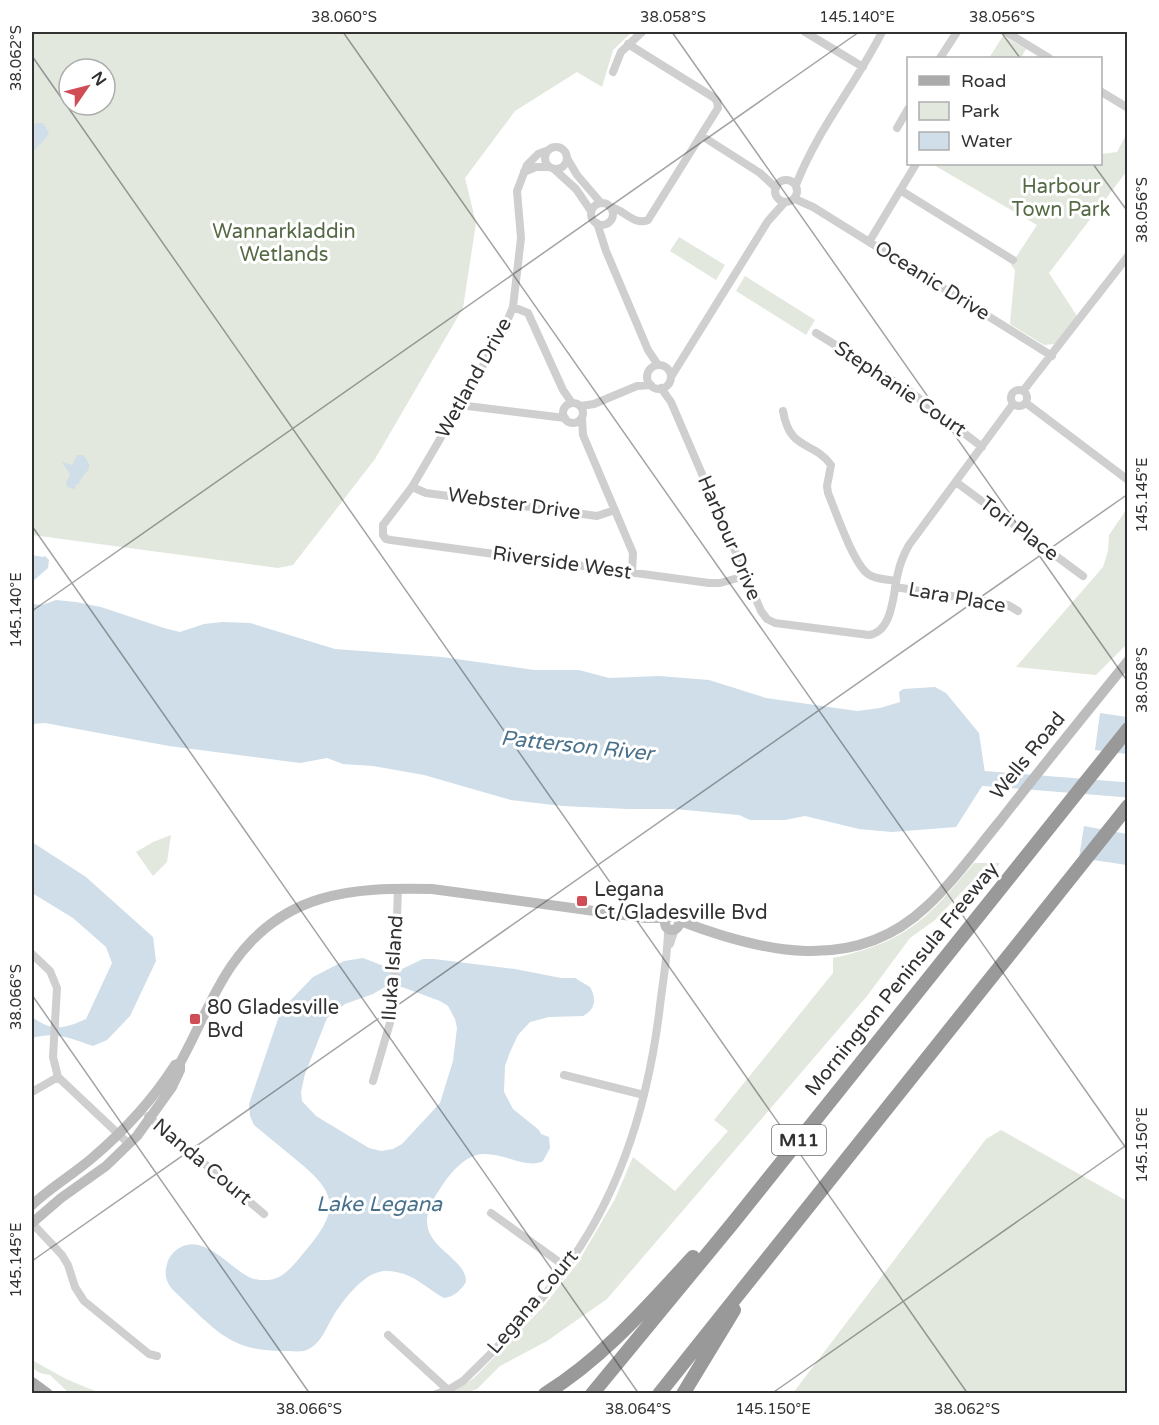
<svg xmlns="http://www.w3.org/2000/svg" width="1159" height="1425" font-family="'Varela Round',sans-serif">
<rect width="100%" height="100%" fill="#fff"/>
<path fill="#e2e8dd" fill-rule="evenodd" d="M32,32H632L613,50L602,87L577,72L515,111L465,178L476,223L463,308L375,459L293,565L278,568L32,535ZM69,69H105V105H69Z
M1003,36L1026,49L1021,58H989Z
M1127,133V171L1049,273L1077,316L1055,344L1044,345L1010,324L1015,270L1011,265L1037,225L932,164H1100L1101,154L1117,152Z
M679,237L725,265L716,280L670,251Z
M745,276L815,320L806,335L736,291Z
M1126,510L1127,644L1096,675L1016,667L1103,567L1108,551L1109,535Z
M171,835L167,862L153,876L136,852L153,842Z
M974,863H1000L998,866L982,871L935,920L910,938L867,996L607,1299L547,1341L500,1366L477,1389L465,1393H451L474,1378L542,1308L577,1264L615,1199L633,1157L675,1191L728,1131L714,1120L833,973V958C907,942 927,919 974,863Z
M1001,1130L1127,1201V1393H793L986,1139Z
M32,1360L66,1379L100,1393H69L50,1375L40,1373L32,1368Z"/>
<path fill="#cfdee8" fill-rule="evenodd" d="M37,123H43L49,133C44,142 36,146 32,155V125Z
M77,455H83C97,471 84,469 79,484H76L75,489L68,488L66,483L70,474L62,462L72,465Z
M32,555L43,557L45,556L49,560L48,568L32,582Z
M56,600L76,602L101,607L164,628L180,632L204,624L223,622L250,623L335,649L442,657L534,670H579L609,678L659,676L709,680L766,698L857,711L880,708L900,702L899,692L903,689L935,687L946,693L979,733L986,780L956,827L892,832L859,829L805,816L785,820H750L739,815L675,809H628L562,806L511,800L424,775L373,766L343,764L327,758L300,763L169,746L45,723L32,724V604L42,605Z
M1100,713L1127,717V754L1095,750Z
M1084,826L1127,834V865L1079,858Z
M32,842L86,877L153,937L156,961L130,1016L107,1040L93,1046C70,1038 56,1031 32,1038V1017C53,1032 63,1029 86,1019L112,963L106,947L73,918L32,893Z
M363,958L389,968L402,969L423,959H434L515,969L561,978H575L590,987C597,999 595,1010 583,1016L549,1017L530,1022L518,1035L510,1052L505,1066L504,1092L513,1109L539,1130L541,1134L549,1137L550,1148L543,1161C536,1165 529,1163 521,1162C510,1159 497,1154 485,1154C461,1153 440,1186 431,1205C412,1246 467,1255 466,1282C461,1290 454,1297 444,1298C424,1287 413,1272 387,1271C366,1270 346,1297 335,1313C326,1327 322,1345 304,1351C297,1352 288,1351 281,1351C265,1351 245,1348 231,1340C213,1331 188,1304 172,1289C166,1281 164,1275 167,1264C169,1256 174,1251 181,1247C205,1235 229,1267 249,1277C254,1280 261,1280 267,1280C284,1280 296,1262 306,1250C338,1212 339,1195 300,1163C285,1150 269,1138 254,1125L250,1116L249,1104L279,1016L289,1002L313,977L344,961ZM385,987H402L440,1001L448,1006L455,1019L457,1028L453,1061L440,1103L402,1144L393,1149L381,1151L369,1148L316,1116L302,1101L301,1092L305,1074L327,1018L345,1004L373,994Z"/>
<g fill="none" stroke-linecap="round" stroke-linejoin="round">
<path stroke="#cfdee8" stroke-width="15" d="M966,777L1128,790"/>
<path stroke="#cfcfcf" stroke-width="8" d="M805,32L863,67
M1006,32L1049,58
M940,58L957,32
M613,72L621,52L642,32
M1100,91L1128,108
M897,128L908,109
M702,136L760,173L776,188
M545 158a11 11 0 1 1 22 0a11 11 0 1 1-22 0Z
M546,151L538,154L527,165L517,191L521,238L513,307L503,331L412,487L383,525V535L386,539L391,540L709,583H720L745,576
M567,158L577,175L601,203
M554,169L576,189L591,211
M524,172L536,167H549
M775 191a11 11 0 1 1 22 0a11 11 0 1 1-22 0Z
M796,185C817,130 856,84 882,32
M900,190L1013,260
M795,199L813,207L1052,356
M591 214a11 11 0 1 1 22 0a11 11 0 1 1-22 0Z
M610,207C624,209 633,226 648,220L718,108L717,101L713,97L628,44
M597,223L606,251L648,350L658,365
M869,242L916,164
M513,307L528,313L563,390L572,403
M816,333L908,390L982,447
M647 377a12 12 0 1 1 24 0a12 12 0 1 1-24 0Z
M671,377L768,221L785,202
M661,388L671,402L761,611L767,619L775,623L869,635C894,631 893,591 898,573C900,563 904,554 909,545L1013,404
M1011 398a8 8 0 1 1 16 0a8 8 0 1 1-16 0Z
M1023,391L1128,256
M1026,403L1128,480
M563 413a10 10 0 1 1 20 0a10 10 0 1 1-20 0Z
M459,405L565,418
M581,406L594,404L637,386L651,385
M783,411C790,452 813,440 831,465L827,486L828,493C836,512 853,563 868,574C876,580 887,579 896,581
M582,419L583,435L633,553L632,572
M956,482L1083,576
M412,487L426,493L597,516L615,510
M895,587L1008,605L1018,611
M670,944L675,929
M32,954L50,971L57,988L53,1057L58,1077L129,1144
M564,1075L644,1095
M373,1081L394,1009L398,888
M32,1092L58,1077
M148,1116L264,1214
M491,1213L566,1267
M32,1223L62,1255L68,1265L75,1287L84,1301L149,1354L157,1356
M388,1335L448,1390
M436,1394L448,1390L463,1381C498,1347 532,1313 561,1274C619,1198 647,1107 659,1014C662,985 668,957 668,928"/>
<path stroke="#bcbcbc" stroke-width="10" d="M665 923a7 7 0 1 1 14 0a7 7 0 1 1-14 0Z
M678,920C760,952 854,975 926,907C954,881 976,850 1000,821C1042,767 1085,714 1128,661
M32,1205C50,1188 72,1175 91,1159C123,1132 152,1101 175,1065L180,1063
M32,1223L61,1198L106,1166L137,1136L172,1087L180,1070V1063C198,1031 211,995 232,965C282,892 352,887 432,889L646,918H668"/>
<path stroke="#aaa" stroke-width="12" d="M32,1383L47,1394"/>
<path stroke="#999" stroke-width="14" d="M545,1394C603,1358 647,1307 693,1257
M592,1394L732,1224L1128,729
M659,1394L1128,806
M683,1394L734,1310"/>
</g>
<path fill="none" stroke="#323232" stroke-width="1.5" stroke-opacity="0.45" d="M343,32L1128,1151M672,32L1128,682M1001,32L1020,58M32,56L968,1394M1093,164L1128,212M32,526L639,1394M32,611L859,32M32,995L310,1394M32,1261L1128,494M771,1394L1128,1144"/>
<g fill="#d04d56" stroke="#fff" stroke-width="2">
<rect x="576" y="895" width="12" height="12" rx="3"/>
<rect x="189" y="1013" width="12" height="12" rx="3"/>
</g>
<g text-anchor="middle" dominant-baseline="central" stroke-width="6" stroke-linejoin="round" paint-order="stroke">
<rect fill="#fff" stroke="#707070" stroke-width="1.5" x="772" y="1125" width="54" height="30" rx="4.5"/>
<g font-size="18" font-weight="bold" fill="#323232">
<text x="799" y="1140">M11</text>
</g>
<g font-size="20" fill="#556944" stroke="#fff">
<text x="1061" y="187">Harbour<tspan x="1061" dy="23">Town Park</tspan></text>
<text x="284" y="232">Wannarkladdin<tspan x="284" dy="23">Wetlands</tspan></text>
</g>
<g font-size="20" fill="#323232" stroke="#fff">
<text transform="translate(932 281) rotate(32)">Oceanic Drive</text>
<text transform="translate(474 378) rotate(-61)">Wetland Drive</text>
<text transform="translate(900 389) rotate(34)">Stephanie Court</text>
<text transform="translate(514 504) rotate(8)">Webster Drive</text>
<text transform="translate(1019 529) rotate(37)">Tori Place</text>
<text transform="translate(729 538) rotate(67)">Harbour Drive</text>
<text transform="translate(562 563) rotate(8)">Riverside West</text>
<text transform="translate(957 598) rotate(10)">Lara Place</text>
<text transform="translate(1028 756) rotate(-51)">Wells Road</text>
<text transform="translate(393 968) rotate(-86)">Iluka Island</text>
<text transform="translate(902 979) rotate(-51)">Mornington Peninsula Freeway</text>
<text transform="translate(202 1162) rotate(40)">Nanda Court</text>
<text transform="translate(533 1302) rotate(-50)">Legana Court</text>
</g>
<g font-size="20" fill="#323232" stroke="#fff" text-anchor="start">
<text x="594" y="890">Legana<tspan x="594" dy="23">Ct/Gladesville Bvd</tspan></text>
<text x="207" y="1008">80 Gladesville<tspan x="207" dy="23">Bvd</tspan></text>
</g>
<g font-size="21" font-style="italic" fill="#49718b" stroke="#fff">
<text transform="translate(577 746) rotate(6)">Patterson River</text>
<text x="379" y="1204">Lake Legana</text>
</g>
</g>
<rect width="1159" height="1425" fill="none" stroke="#ffffff" stroke-width="66"/>
<rect x="907" y="57" width="195" height="108" fill="#ffffff" stroke="#adadad" stroke-width="1.5"/>
<rect x="919" y="76" width="30" height="9" fill="#aaaaaa" stroke="#adadad" stroke-width="1.5"/>
<text x="961" y="87" font-size="18" fill="#323232">Road</text>
<rect x="919" y="102" width="30" height="18" fill="#e2e8dd" stroke="#adadad" stroke-width="1.5"/>
<text x="961" y="117" font-size="18" fill="#323232">Park</text>
<rect x="919" y="132" width="30" height="18" fill="#cfdee8" stroke="#adadad" stroke-width="1.5"/>
<text x="961" y="147" font-size="18" fill="#323232">Water</text>
<g transform="translate(87 87) rotate(55)"><circle r="28" fill="#ffffff" stroke="#adadad" stroke-width="1.5"/>
<path d="M0-4.5L10 22L0 15L-10 22Z" fill="#d04d56"/>
<text y="-9" font-size="16" font-weight="bold" text-anchor="middle" fill="#323232">N</text>
</g>
<rect x="33" y="33" width="1093" height="1359" fill="none" stroke="#323232" stroke-width="2"/>
<g font-size="15" text-anchor="middle" fill="#323232">
<text x="344" y="22">38.060°S</text>
<text x="673" y="22">38.058°S</text>
<text x="857" y="22">145.140°E</text>
<text x="1002" y="22">38.056°S</text>
<text transform="translate(16 58) rotate(-90)" y="5">38.062°S</text>
<text transform="translate(1142 210) rotate(-90)" y="5">38.056°S</text>
<text transform="translate(1142 495) rotate(-90)" y="5">145.145°E</text>
<text transform="translate(16 610) rotate(-90)" y="5">145.140°E</text>
<text transform="translate(1142 680) rotate(-90)" y="5">38.058°S</text>
<text transform="translate(16 997) rotate(-90)" y="5">38.066°S</text>
<text transform="translate(1142 1145) rotate(-90)" y="5">145.150°E</text>
<text transform="translate(16 1260) rotate(-90)" y="5">145.145°E</text>
<text x="309" y="1414">38.066°S</text>
<text x="638" y="1414">38.064°S</text>
<text x="773" y="1414">145.150°E</text>
<text x="967" y="1414">38.062°S</text>
</g>
</svg>
